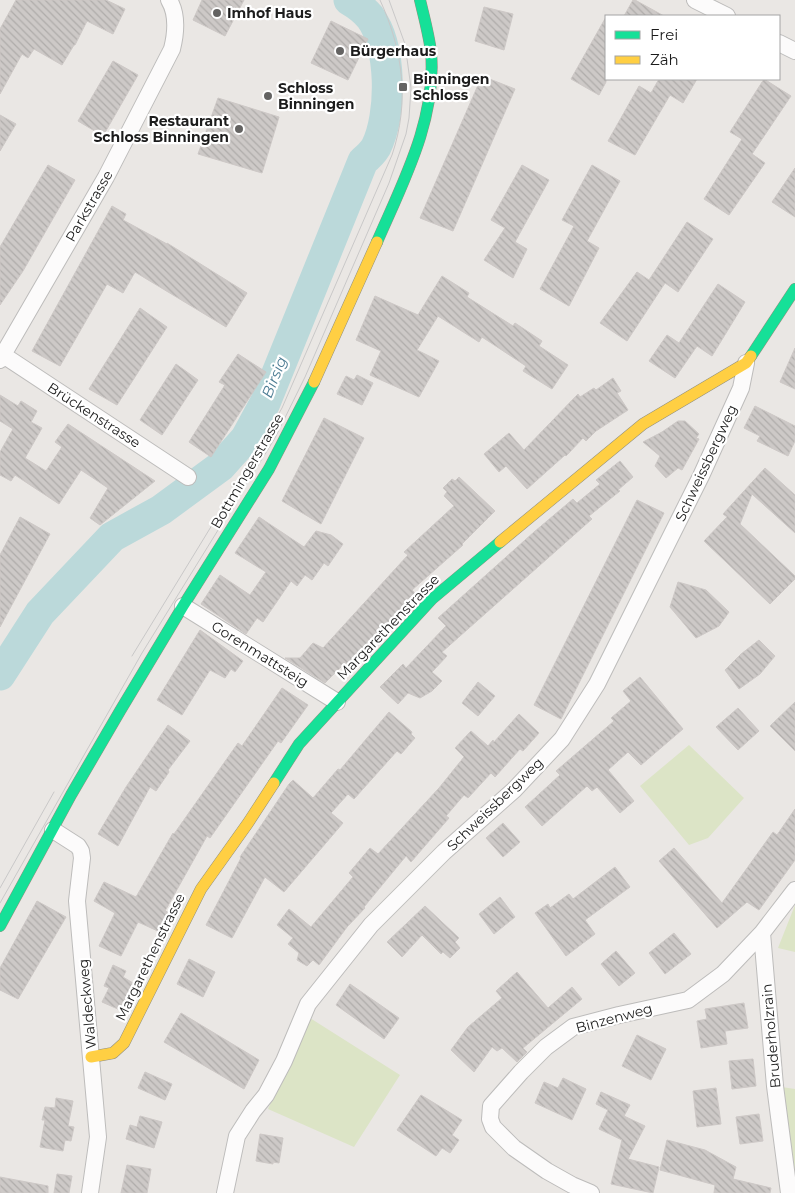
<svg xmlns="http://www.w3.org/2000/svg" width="795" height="1193" font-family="Montserrat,sans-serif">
<defs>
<pattern id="building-back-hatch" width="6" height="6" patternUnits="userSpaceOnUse" patternTransform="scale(1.25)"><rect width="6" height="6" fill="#cdc9c7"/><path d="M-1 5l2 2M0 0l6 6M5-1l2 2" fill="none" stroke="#afacaa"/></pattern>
</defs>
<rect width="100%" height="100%" fill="#eae7e4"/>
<path fill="#dce4c6" d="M689,745L744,798L708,838L689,845L640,786Z
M795,905V952L778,948Z
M310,1018L400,1075L354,1147L268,1109Z
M775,1086L795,1089V1179Z"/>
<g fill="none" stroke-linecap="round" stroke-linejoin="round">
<path stroke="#bbd9da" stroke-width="31" d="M0,675L40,613L112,537L161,510L221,466L246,438L265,403L363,161C368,157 373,152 376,147C392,115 392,46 370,17C365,11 356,4 349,0"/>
</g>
<path fill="url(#building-back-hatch)" stroke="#cdc8c6" d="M16,0H106L125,9L113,34L87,21L75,45H74L62,65L34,49L28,58L22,54L0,94V29Z
M202,0H244L225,36L193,20Z
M633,0H635L664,16H624Z
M484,7L513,14L504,50L475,41Z
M606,17V82L599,95L571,79Z
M331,21L368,39L348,80L311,63Z
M113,61L138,75L103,136L78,121Z
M482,76L515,89L453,231L420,218Z
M659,79H697L683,103L670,95L635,155L608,141L639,86L651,93Z
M764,79L791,96L752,154L765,163L729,215L704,199L742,139L730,132Z
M218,98L279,117L262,173L198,154Z
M0,115L16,124L0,151Z
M48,165L75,180L23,271L0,305V247Z
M522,165L549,180L515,242L527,249L513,278L484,260L505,228L491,220Z
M592,165L620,181L587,241L599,248L569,306L540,289L574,226L562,220Z
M795,168V217L772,202Z
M112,206L126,214L123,220L167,244V243L247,293L226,327L135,272L123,293L107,284L60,366L32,351Z
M687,222L713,239L678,292L665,283L627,341L600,323L637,272L649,280Z
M442,276L469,293L467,297L513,326L515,323L542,341L539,346L568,365L552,389L523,371L526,366L482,337L479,342L438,316L417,350L439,361L419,397L370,375L381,351L356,340L375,296L418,315Z
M718,284L745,302L712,356L697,346L675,378L649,361L667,335L679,343Z
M140,308L167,327L117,405L89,389Z
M795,348V389L780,382Z
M238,354L266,372L211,457L189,442L225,385L219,382Z
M176,364L198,380L162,435L140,420Z
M357,375L373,383L362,405L337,394L346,376L354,380Z
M613,378L621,391L617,393L628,410L596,431L586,441L583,438L566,456L565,455L527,489L506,466L499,472L484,454L509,433L524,450L578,394L580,397L594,388L596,390Z
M0,395L18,406L21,401L37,411L31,422L42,428L25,458L46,471L62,447L55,442L68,424L155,481L100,525L90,518L108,488L81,470L59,504L15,475L11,481L0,475V452L13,429L0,421Z
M755,406L795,426V441L788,456L757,441L760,436L744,428Z
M324,418L364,438L321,524L282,501Z
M678,421H685L699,434L696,438L699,439L682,470L678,468L666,478L655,466L660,456L643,442L662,432Z
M620,461L633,477L618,490L620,491L589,516L592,519L442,652L447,656L432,672L442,681L432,691L420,698L408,693L398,704L380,687L403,664L406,668L446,626L438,618L534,532L573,499L577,503L600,484L596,480Z
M765,468L795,495V533L752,494L740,524L795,576V579L770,604L704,541L727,517L723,514Z
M459,477L495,511L462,544L463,545L412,590L415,593L349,668L344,664L325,683L285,658H300L313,643L323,648L408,555L404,552L454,506L444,496L447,492L443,488L452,479L455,481Z
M637,500L664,513L561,719L534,705Z
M20,517L50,534L0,627V555Z
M259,517L304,547L316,531L331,535L343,544L328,566L324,563L312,580L305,575L297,586L291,581L263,622L257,618L246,634L201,604L220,575L250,595L266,572L235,553Z
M678,582L706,590L729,612L719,626L696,638L670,607Z
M200,630L243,661L235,672L231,669L225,678L210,670L182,715L157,700Z
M759,640L775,656L760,674L739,689L725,670L741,654Z
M640,677L683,729L641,765L628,752L608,770L634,801L620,813L597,787L592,791L587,786L542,826L525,807L560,775L556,771L614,721L611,718L631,701L623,691Z
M478,682L495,696L478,716L462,703Z
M282,688L308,705L281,743L278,741L210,838L207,836L165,911L168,912L160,932L138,922L121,956L99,946L115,913L94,901L104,882L136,897L173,833L174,834L238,743L242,746Z
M795,702V751L770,726Z
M738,708L759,731L738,750L716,727Z
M389,712L412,732L411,734L415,738L401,754L397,751L354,799L348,794L331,813L343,823L284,892L265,877L232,938L206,925L241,858L240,857L289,784L293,780L313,798L338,769L340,770Z
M519,714L539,733L523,751L520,749L495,777L491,773L468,798L464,795L446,816L449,818L411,862L406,856L364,907L365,908L347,927L319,965L313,960L307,966L297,960L299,953L288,944L293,938L277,925L289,909L311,927L353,877L349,873L370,848L378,854L439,788L464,757L455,748L471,731L488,746L493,740L494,742Z
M168,725L190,741L168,770L169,772L156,791L150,787L118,846L98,834L126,787Z
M795,809V860L759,910L747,902L717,928L659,861L674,848L722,903L773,832L777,835Z
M503,823L520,842L503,857L486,838Z
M615,867L630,887L585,920L595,934L566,956L535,913L548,904L550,908L569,894L573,899Z
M500,897L515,917L494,934L479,914Z
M37,901L66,917L18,999L0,990V968Z
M425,906L459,938L455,942L460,948L450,958L443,952L441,954L422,935L402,957L387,942Z
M674,933L691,954L665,974L649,953Z
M616,951L635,973L619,986L601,964Z
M189,959L215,972L203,997L177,984Z
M113,965L126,971L123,977L133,983L120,1010L102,1002L109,988L104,986Z
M517,972L548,1008L572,987L582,999L523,1048L527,1052L517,1062L502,1048L497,1051L492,1047L474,1072L451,1050L468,1027L502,998L496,991Z
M350,984L399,1018L384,1039L336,1005Z
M744,1003L748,1028L725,1031L727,1044L701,1048L697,1021L707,1019L705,1009Z
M181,1013L259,1060L244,1089L164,1042Z
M637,1035L666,1049L651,1080L622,1066Z
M753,1059L756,1086L732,1089L729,1061Z
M145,1072L172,1084L165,1100L138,1088Z
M563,1078L586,1089L572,1120L535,1103L544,1082L558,1088Z
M716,1088L721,1124L697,1127L693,1091Z
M601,1092L630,1105L624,1116L645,1126L628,1159L659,1167L653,1193L611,1184L622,1140L599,1129L608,1110L596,1104Z
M421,1095L462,1120L452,1135L459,1140L450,1153L442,1148L436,1156L397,1130Z
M56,1098L73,1101L68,1126L74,1127L71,1141L65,1140L63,1151L40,1147L45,1120H42L45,1107L55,1108Z
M759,1114L763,1141L740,1144L736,1117Z
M140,1116L162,1122L154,1148L126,1139L130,1125L137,1127Z
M260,1134L283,1138L279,1163L273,1162V1164L256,1161Z
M667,1140L705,1150L736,1167L733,1179L771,1188L770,1193H714L715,1185L660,1170Z
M127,1165L151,1169L147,1193H121Z
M57,1174L72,1176L69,1193H54Z
M0,1177L48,1186V1193H0Z"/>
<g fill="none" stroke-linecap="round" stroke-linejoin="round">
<g stroke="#bdbcbb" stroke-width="18">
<path id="street" d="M695,0L727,16
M779,43L795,51
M0,353L188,477
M0,360L106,177L172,49C176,33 178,15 169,0
M183,606L337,702
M53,830L78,846L81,851L82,858L77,901L98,1137L90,1193
M225,1193L237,1136L253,1111L266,1095L284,1061L308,1004L371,925L444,852L514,790L562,739L597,684L701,476L741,388L746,363
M591,1193L572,1185L547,1171L514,1148L493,1127L490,1119L491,1106L521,1072L546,1047L573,1027L619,1015L688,1000L723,974L762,933
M789,1193L775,1086L762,933L795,890"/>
</g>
<g stroke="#92907f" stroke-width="12">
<path id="fast" d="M377,242C403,182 437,119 431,52C429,35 424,17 420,0
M751,356L795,289
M274,783L299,744L432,599L500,542
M0,926L71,795L120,711L183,606L269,469L314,382"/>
</g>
<g stroke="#92907f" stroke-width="12">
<path id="slow" d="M314,382L377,242
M500,542L643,424L746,363L751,356
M91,1057L113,1053L124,1043L201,889L248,823L274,783"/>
</g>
<use href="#street" stroke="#fcfbfb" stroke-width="16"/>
<use href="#fast" stroke="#16e098" stroke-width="11"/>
<use href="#slow" stroke="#ffcf43" stroke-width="11"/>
<path stroke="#c9c8c8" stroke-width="1" d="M132,656L253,458L282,408L392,155C410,102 403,50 380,0
M0,888L54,792
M0,903L142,653L275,438L305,377L389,183L406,134L409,118L411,88L405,44L389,0"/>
</g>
<g fill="#646362" stroke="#fff" stroke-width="2">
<circle cx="217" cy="13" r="5"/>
<circle cx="340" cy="51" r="5"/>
<rect x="398" y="82" width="10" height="10" rx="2.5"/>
<circle cx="268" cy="96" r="5"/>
<circle cx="239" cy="129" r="5"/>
</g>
<g text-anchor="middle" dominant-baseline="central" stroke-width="4.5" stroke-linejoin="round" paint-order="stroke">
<g font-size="14" font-weight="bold" fill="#1c1c1c" stroke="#fff" text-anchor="start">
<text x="227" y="13">Imhof Haus</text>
<text x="350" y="51">Bürgerhaus</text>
<text x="413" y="79">Binningen<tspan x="413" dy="16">Schloss</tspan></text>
<text x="278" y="88">Schloss<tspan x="278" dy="16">Binningen</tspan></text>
<text x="229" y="121" text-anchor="end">Restaurant<tspan x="229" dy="16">Schloss Binningen</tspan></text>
</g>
<g font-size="14" fill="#1c1c1c" stroke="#fff">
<text transform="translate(89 206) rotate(-60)">Parkstrasse</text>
<text transform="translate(94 415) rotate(33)">Brückenstrasse</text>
<text transform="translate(706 463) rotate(-65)">Schweissbergweg</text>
<text transform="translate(247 471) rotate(-60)">Bottmingerstrasse</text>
<text transform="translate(388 627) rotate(-46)">Margarethenstrasse</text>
<text transform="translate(260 654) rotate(32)">Gorenmattsteig</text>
<text transform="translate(495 804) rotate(-44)">Schweissbergweg</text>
<text transform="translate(150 957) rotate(-64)">Margarethenstrasse</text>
<text transform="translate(87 1004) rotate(-95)">Waldeckweg</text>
<text transform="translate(614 1018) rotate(-15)">Binzenweg</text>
<text transform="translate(771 1036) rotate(-95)">Bruderholzrain</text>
</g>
<g font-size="15" font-style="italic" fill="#4c7c93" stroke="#fff">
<text transform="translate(274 377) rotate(-68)">Birsig</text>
</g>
</g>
<rect x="605" y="15" width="175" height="65" fill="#ffffff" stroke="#a4a4a4"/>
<rect x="615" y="31" width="25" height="8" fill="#16e098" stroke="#a4a4a4"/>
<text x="650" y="40" font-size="15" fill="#1c1c1c">Frei</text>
<rect x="615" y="56" width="25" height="8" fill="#ffcf43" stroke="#a4a4a4"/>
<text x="650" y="65" font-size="15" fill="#1c1c1c">Zäh</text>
</svg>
